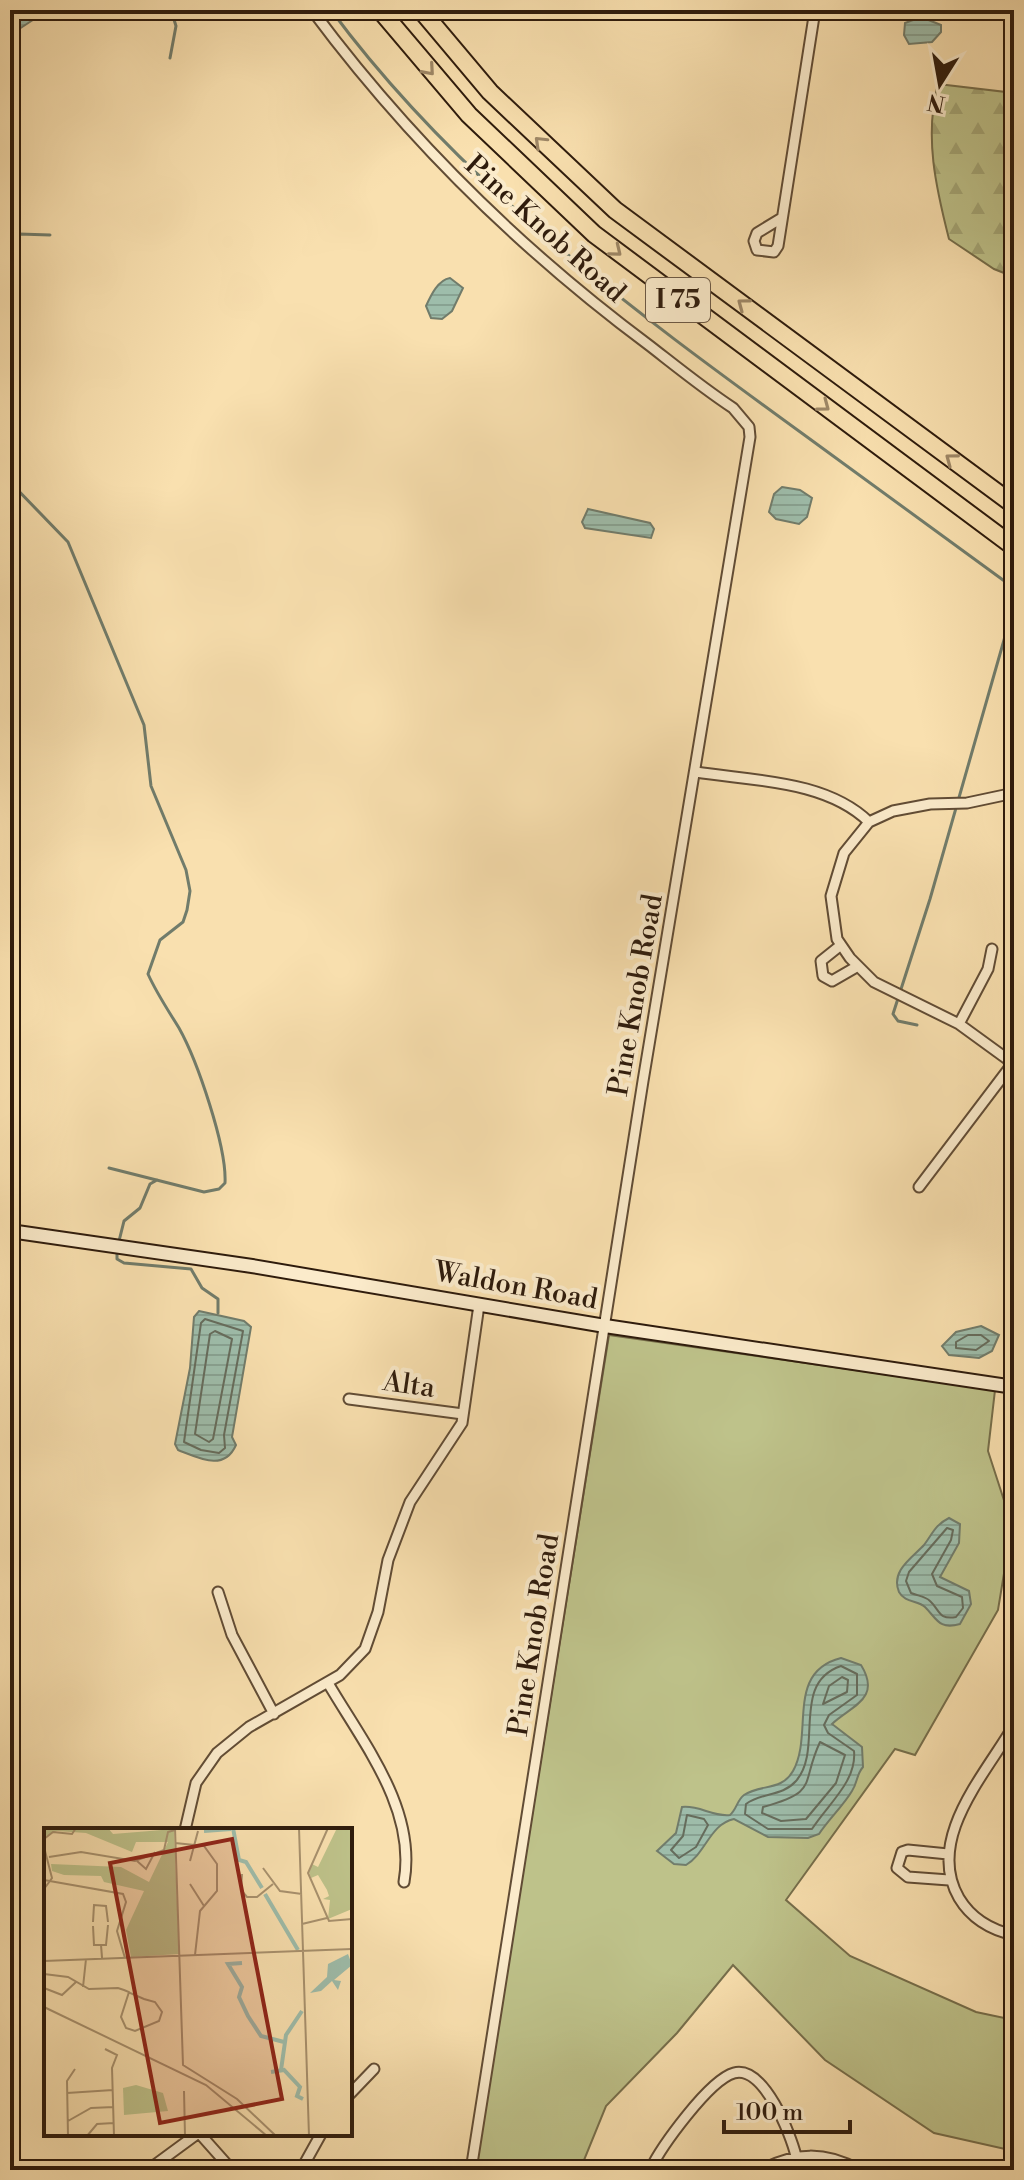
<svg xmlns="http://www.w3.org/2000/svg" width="1024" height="2180" font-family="'Libre Bodoni',serif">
<defs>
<pattern id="forest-firs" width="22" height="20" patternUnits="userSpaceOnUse" patternTransform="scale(2)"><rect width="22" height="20" fill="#bec28a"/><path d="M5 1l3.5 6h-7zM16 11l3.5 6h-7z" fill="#a4a676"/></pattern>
<pattern id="water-rules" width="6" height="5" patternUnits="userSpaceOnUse" patternTransform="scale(2)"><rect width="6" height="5" fill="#9ebdab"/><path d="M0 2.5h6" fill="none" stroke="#88a292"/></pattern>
</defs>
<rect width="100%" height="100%" fill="#f9e0af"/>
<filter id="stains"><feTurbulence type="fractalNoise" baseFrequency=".0025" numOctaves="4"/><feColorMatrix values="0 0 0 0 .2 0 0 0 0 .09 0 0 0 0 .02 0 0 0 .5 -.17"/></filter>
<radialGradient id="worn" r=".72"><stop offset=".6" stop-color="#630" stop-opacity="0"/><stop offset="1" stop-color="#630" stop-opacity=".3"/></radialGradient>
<path fill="#bec28a" stroke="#766e4b" stroke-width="2" d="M609,1335L995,1390L988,1451L1012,1525L998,1610L915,1755L895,1749L786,1900L850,1956L976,2012L1014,2020V2151L934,2133L825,2060L733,1965L677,2033L606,2106L580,2170H475Z"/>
<path fill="url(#forest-firs)" stroke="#766e4b" stroke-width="2" d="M938,84L1014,93V277L994,269L949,239C936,188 924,136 938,84Z"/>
<path fill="url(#water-rules)" stroke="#717c6b" stroke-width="2" d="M27,10H48L10,35V22Z
M921,17L941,25V32L932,42L909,44L904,35L905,23Z
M450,278L463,288L452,311L442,319L431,318L426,306C431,295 438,280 450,278Z
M782,487L800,490L812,498L807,517L799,524L776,519L769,512L774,494Z
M588,509L650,523L654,529L651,538L585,528L582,522Z
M199,1311L244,1321L251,1327L232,1437L236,1445C224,1472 199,1458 178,1450L175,1444L190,1368L194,1317Z
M981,1326L999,1335L992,1351L979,1358L949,1355L942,1346L956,1332Z
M949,1518L960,1524L959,1543L940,1577L969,1591L971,1604L960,1624C939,1630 937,1619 925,1607C918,1600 905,1603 899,1592C890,1571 913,1557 924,1545C933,1533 935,1525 949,1518Z
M841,1658L861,1665C882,1699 851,1706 832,1724L862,1747L863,1767C856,1775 858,1782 852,1791C843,1806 829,1819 819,1834L808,1838L768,1837L734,1819C710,1824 706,1853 686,1865L674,1864L657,1851L676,1833L682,1807C700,1805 712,1817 730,1815C737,1809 737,1800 744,1795C761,1784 782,1791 793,1771C814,1734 785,1672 841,1658Z"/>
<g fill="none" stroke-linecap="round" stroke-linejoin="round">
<path stroke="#666c5c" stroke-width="2" d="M205,1319L243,1331L224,1435L225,1448L219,1453L201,1450L184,1442L201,1323Z
M215,1331L232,1339L213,1439L209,1442L195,1434L210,1334Z
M968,1335H981L989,1341L976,1350L956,1348V1342Z
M947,1528L953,1530L951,1540L932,1574L937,1586L962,1597L963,1608L956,1617C938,1620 940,1610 930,1601C925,1596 918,1596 911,1593L906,1581L909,1572Z
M841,1666L857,1674V1695L829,1715L824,1725L828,1733L854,1751C857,1781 828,1804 812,1829H768L745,1814L746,1804C762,1792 782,1797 796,1781C824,1749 790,1683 841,1666Z
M842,1677L848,1680L847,1692L823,1704L829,1686Z
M820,1742L845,1755L836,1783L806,1819L781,1821L762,1813L763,1807C820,1791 800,1785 820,1742Z
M687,1815L704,1819L708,1825L696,1847L679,1858L671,1850L683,1836Z"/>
<path stroke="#717c6b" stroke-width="3" d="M331,10C459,183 631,309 803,434C874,485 944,537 1014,588
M170,58L176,26L171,10
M10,238L19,234L50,235
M10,482L68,542L144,725L151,786L186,870L190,891L187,910L183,922L160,940L148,974C157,994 168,1010 179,1028C197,1060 227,1147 225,1183L219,1189L204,1192L109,1168
M917,1025L898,1021L893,1014L930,899L1014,605
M119,1241L124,1221L140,1208L150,1184L157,1180
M117,1248V1259L124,1263L191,1269L202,1288L218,1299V1313"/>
<g stroke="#614c35" stroke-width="13">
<path id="street" d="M312,10C408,139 521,250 650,346C677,367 704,389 733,408L749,427L750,437L643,1081L471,2170
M780,219L757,233L754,241L757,250L774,252L778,246L815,10
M696,772C753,781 826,780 869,822
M1014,793L967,803L930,804L893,811L869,822L844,853L831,896L837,939L850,958L874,982L959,1024L1014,1064
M841,945L821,961L823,976L832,981L858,966
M959,1024L988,969L992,949
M919,1187L1013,1063
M349,1399L463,1414
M218,1592L232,1635L274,1714
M328,1683C363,1743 417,1809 404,1882
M1014,1725C985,1775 925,1839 959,1898C971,1918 991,1930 1014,1935
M185,1830L196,1783L217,1753L249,1727L340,1675L365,1649L378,1612L388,1560L410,1502L462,1423L479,1305
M948,1854L908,1850L902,1852L897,1868L908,1877L949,1880
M350,2094L374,2069
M200,2134L232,2170
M148,2170L197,2134
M301,2170L321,2134
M650,2170C661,2147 709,2080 734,2073C764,2065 791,2135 796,2156
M761,2170C795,2152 825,2151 859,2170"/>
</g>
<g stroke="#2e1b0c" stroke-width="16">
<path id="secondary" d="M10,1231L252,1266L605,1326L1014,1387"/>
</g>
<g stroke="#2e1b0c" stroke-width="20">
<path id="highway" d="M380,10L469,115L594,234L1014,547
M421,10L490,92L615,210L1014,505"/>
</g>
<use href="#street" stroke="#fbebcb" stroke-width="9"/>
<use href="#secondary" stroke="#fbebcb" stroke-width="12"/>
<use href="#highway" stroke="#f9e0af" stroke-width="16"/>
</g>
<defs><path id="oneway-chevron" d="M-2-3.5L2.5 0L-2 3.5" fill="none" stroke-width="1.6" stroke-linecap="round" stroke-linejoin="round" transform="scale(2)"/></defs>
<g stroke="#9e8766">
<use href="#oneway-chevron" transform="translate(429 70) rotate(49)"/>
<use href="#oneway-chevron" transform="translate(540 142) rotate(-136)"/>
<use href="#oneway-chevron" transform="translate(616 251) rotate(39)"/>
<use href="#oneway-chevron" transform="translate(743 304) rotate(-143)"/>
<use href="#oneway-chevron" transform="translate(824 406) rotate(37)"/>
<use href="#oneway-chevron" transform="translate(951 459) rotate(-143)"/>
</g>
<g text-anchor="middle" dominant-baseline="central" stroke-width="8" stroke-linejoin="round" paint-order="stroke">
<rect fill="#fbebcb" stroke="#6c5945" stroke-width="2" x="646" y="278" width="64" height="44" rx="6"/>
<g font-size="26" font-weight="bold" fill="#2e1b0c">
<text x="678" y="300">I 75</text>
</g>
<g font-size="28" fill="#2e1b0c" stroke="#fbebcb">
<text transform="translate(545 229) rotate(42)">Pine Knob Road</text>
<text transform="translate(636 995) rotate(-80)">Pine Knob Road</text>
<text transform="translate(516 1286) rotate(10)">Waldon Road</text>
<text transform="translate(409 1385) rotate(8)">Alta</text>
<text transform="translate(534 1635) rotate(-81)">Pine Knob Road</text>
</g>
</g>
<g transform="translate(44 1828)">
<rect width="308" height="308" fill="#f9e0af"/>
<path d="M0,0H64L69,6L130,1L135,126L87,129L82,102L100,63L60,54L57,48L20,47L8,43L7,36L77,39L105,54L124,14H92L88,24L42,5L13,3L0,9ZM293,0H308V81L284,91L286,72L279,71L285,68L283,62L274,47L267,50L265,44L268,36L274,39Z" fill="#bec28a"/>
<path d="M92,257L119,265L124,283L80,287L79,260Z" fill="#bec28a"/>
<path d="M304,126L308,137L290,152L297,153L294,162L288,153L277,163L266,165L283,149L284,136Z" fill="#9ebdab"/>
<path fill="none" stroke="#9ebdab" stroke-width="4" d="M189,0L195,32L202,34L218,60M160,3L187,1M221,66L254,122M198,135L184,136L198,159L195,169L204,188L217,208L240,214M237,242L242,207L258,183M227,244L240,242L256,259L253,268L259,271"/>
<path fill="none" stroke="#a8916e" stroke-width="2" d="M131,0L139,237L193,271L232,308M255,0L265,308M284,0L264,45L285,93L308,91M0,11L9,4L28,6L32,0M131,15L160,18L173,36V63L156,83L151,127M0,19L8,50L0,61M5,29L37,24L91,33L120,22L124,4L131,2M93,33L102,41L111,24M146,33L154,3M219,40L236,63L258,66M198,46L197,62L203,69H213L229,56M0,52L79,66L82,74L73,103L81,130M146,56L160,78M0,74V121M49,94L50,77L62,78L64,94M258,96L283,90M49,98L50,117H62L64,97M58,129L57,117L58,130M0,133L308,121M0,146L24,149L45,161L74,160L80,162L85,164L86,165L100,171L111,174L118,184L115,193L91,203L82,200L77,189L85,164M39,159L42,131M0,160L18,167L32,154M0,179L162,257L223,308M61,221L73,227L68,240L70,308M140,263L141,308M23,265L69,262M24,293L47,280L70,279M24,308L23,253L31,241M43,308L53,296L70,295"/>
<path fill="#8f2418" fill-opacity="0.15" stroke="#8f2418" stroke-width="4" d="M188,11L238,271L116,295L66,35Z"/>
<rect width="308" height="308" fill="none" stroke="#2e1b0c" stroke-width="4"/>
</g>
<rect width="1024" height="2180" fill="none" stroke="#f9e0af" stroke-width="40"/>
<rect x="12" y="12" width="1000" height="2156" fill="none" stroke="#2e1b0c" stroke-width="4"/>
<rect x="20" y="20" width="984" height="2140" fill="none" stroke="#2e1b0c" stroke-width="2"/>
<g transform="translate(940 84) rotate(191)" stroke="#fbebcb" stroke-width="6" paint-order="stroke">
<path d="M0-6L14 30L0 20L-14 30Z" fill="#2e1b0c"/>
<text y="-12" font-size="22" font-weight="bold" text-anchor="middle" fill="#2e1b0c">N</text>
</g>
<path d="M724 2120v12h126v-12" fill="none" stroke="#2e1b0c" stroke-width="4"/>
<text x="736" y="2120" font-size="24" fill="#2e1b0c" stroke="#fbebcb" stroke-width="6" paint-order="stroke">100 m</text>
<rect width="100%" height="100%" filter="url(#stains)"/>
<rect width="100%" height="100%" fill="url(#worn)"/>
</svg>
